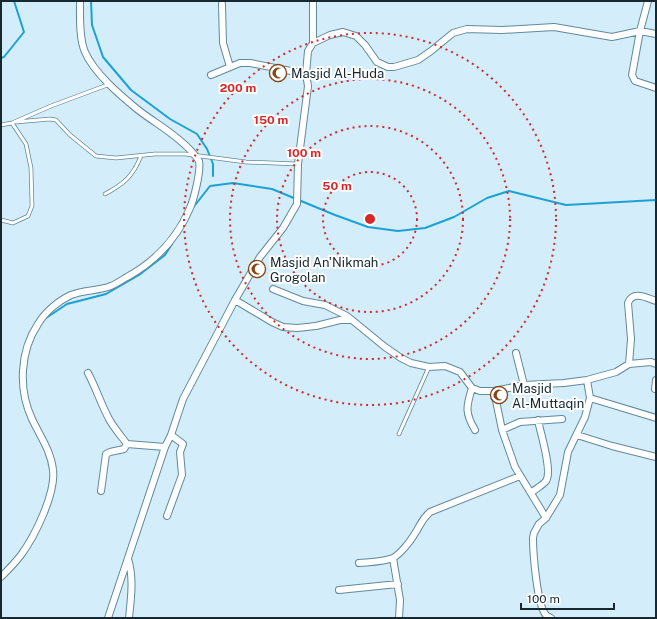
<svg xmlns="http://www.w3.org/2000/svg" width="657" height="619" font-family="'Public Sans',sans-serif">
<rect width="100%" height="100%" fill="#d3edfa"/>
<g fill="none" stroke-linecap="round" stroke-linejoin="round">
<path stroke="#1ca1d4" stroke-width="2" d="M91,1L92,25L103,57L131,90L170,119L197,134L207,149L213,164V176
M1,58L4,57L24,32L14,1
M192,209L210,186L233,183L272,189L335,215L368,227L398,231L425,228L454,217L487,198L509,191L566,205L656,200
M46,318L67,304L106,294L139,275L165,255L172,244"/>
<g stroke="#60899d" stroke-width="4.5">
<path id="lane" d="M16,122L50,119L56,120L70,135L96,156L116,158L155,154H185L246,162L298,164
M1,125L12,123
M105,194C124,184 133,176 141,156
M1,220L13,223L28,216L32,206L31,168L26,144L12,123L51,106L110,84
M399,434L429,367"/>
</g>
<g stroke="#60899d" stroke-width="8">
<path id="street" d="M648,1L640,31L632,75L635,81L656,88
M222,4L223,43L230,67
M313,43V1
M211,75L240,63H250L306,74
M273,289L303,301L325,305L347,316L352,320
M235,300L272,322L283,327L297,328L316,326L340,320H352L385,347L401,358L411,363L429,367L445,366L460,372L472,388L480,391H494L524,385L564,383L587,380L616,372L629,364L631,339L628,303C633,290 647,298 656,301
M516,353L524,385
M629,364L651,362L656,364
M88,373C96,388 101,404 109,419C114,428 121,436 127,444L165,447
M472,388C466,407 465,413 475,430
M655,389L656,380
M494,391L502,430L515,467L546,518
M590,398L656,418
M502,430L520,422L562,419
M577,435L612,446L656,457
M101,491L106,454L110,452L124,449L127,444
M531,493C535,489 542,486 546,481C553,471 540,432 538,420
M167,516L182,475L180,452L183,444L171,435
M393,558L400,600L399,618
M128,559C134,578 131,598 129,618
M359,563C369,562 383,562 393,558C400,554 410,542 414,535C421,525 420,521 430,512L520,476
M1,577C8,570 15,563 21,555C35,536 56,493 53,470C51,451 40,436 32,419C18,389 20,351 38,324C45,312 58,301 71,295C83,290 98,291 111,286C116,284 122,280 127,277C156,261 177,239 190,208C194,199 201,171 199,161C198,158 194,155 192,152C176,134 156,124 137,109C120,95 94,73 85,52C79,39 80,16 80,1
M339,590L398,584
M108,618L165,447L171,435L183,399L235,300L260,257L283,228L297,204L298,164L308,86L306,74L308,51L313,43L330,35L343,32L356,36L365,45L377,62L388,67H394L418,60L431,51L453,33L467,29L502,30L554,27L612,37L640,31L656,34
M551,618C549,617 547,616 546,615C537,606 533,552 533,538L534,533L539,524L546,518L560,495L568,452L585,417L590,398L587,380"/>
</g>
<use href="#lane" stroke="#fff" stroke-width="3"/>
<use href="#street" stroke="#fff" stroke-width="6"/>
</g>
<g fill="none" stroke="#d62828" stroke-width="2" stroke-dasharray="2 4">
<circle cx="370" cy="219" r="47"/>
<circle cx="370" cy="219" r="93"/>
<circle cx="370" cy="219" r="140"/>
<circle cx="370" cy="219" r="186"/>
</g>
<defs>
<g id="mosque-ring" transform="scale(0.9)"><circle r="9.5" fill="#fff" stroke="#874415" stroke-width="1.5"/><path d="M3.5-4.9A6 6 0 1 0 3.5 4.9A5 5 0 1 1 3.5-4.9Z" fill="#874415"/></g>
</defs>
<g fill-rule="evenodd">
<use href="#mosque-ring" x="278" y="73"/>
<use href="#mosque-ring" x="257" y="269"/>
<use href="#mosque-ring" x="499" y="395"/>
</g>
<g text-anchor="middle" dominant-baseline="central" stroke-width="4" stroke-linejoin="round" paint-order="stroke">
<g font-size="13" fill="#172830" stroke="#fff" text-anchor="start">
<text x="291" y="73">Masjid Al-Huda</text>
<text x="270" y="262">Masjid An'Nikmah<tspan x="270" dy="15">Grogolan</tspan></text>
<text x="512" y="388">Masjid<tspan x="512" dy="15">Al-Muttaqin</tspan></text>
</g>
</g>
<circle cx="370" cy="219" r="6" fill="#d62828" stroke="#fff" stroke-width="2"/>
<g font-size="12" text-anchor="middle" font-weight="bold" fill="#d62828" stroke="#fff" stroke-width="4" stroke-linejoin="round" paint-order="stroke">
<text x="238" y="92">200 m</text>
<text x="271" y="124">150 m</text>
<text x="304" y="157">100 m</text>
<text x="337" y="190">50 m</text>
</g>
<rect width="657" height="619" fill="none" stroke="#172830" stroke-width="4"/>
<path d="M521 603v6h93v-6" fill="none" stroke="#172830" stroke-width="2"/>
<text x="527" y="603" font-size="12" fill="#172830" stroke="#ffffff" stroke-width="3" paint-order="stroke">100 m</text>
</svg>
